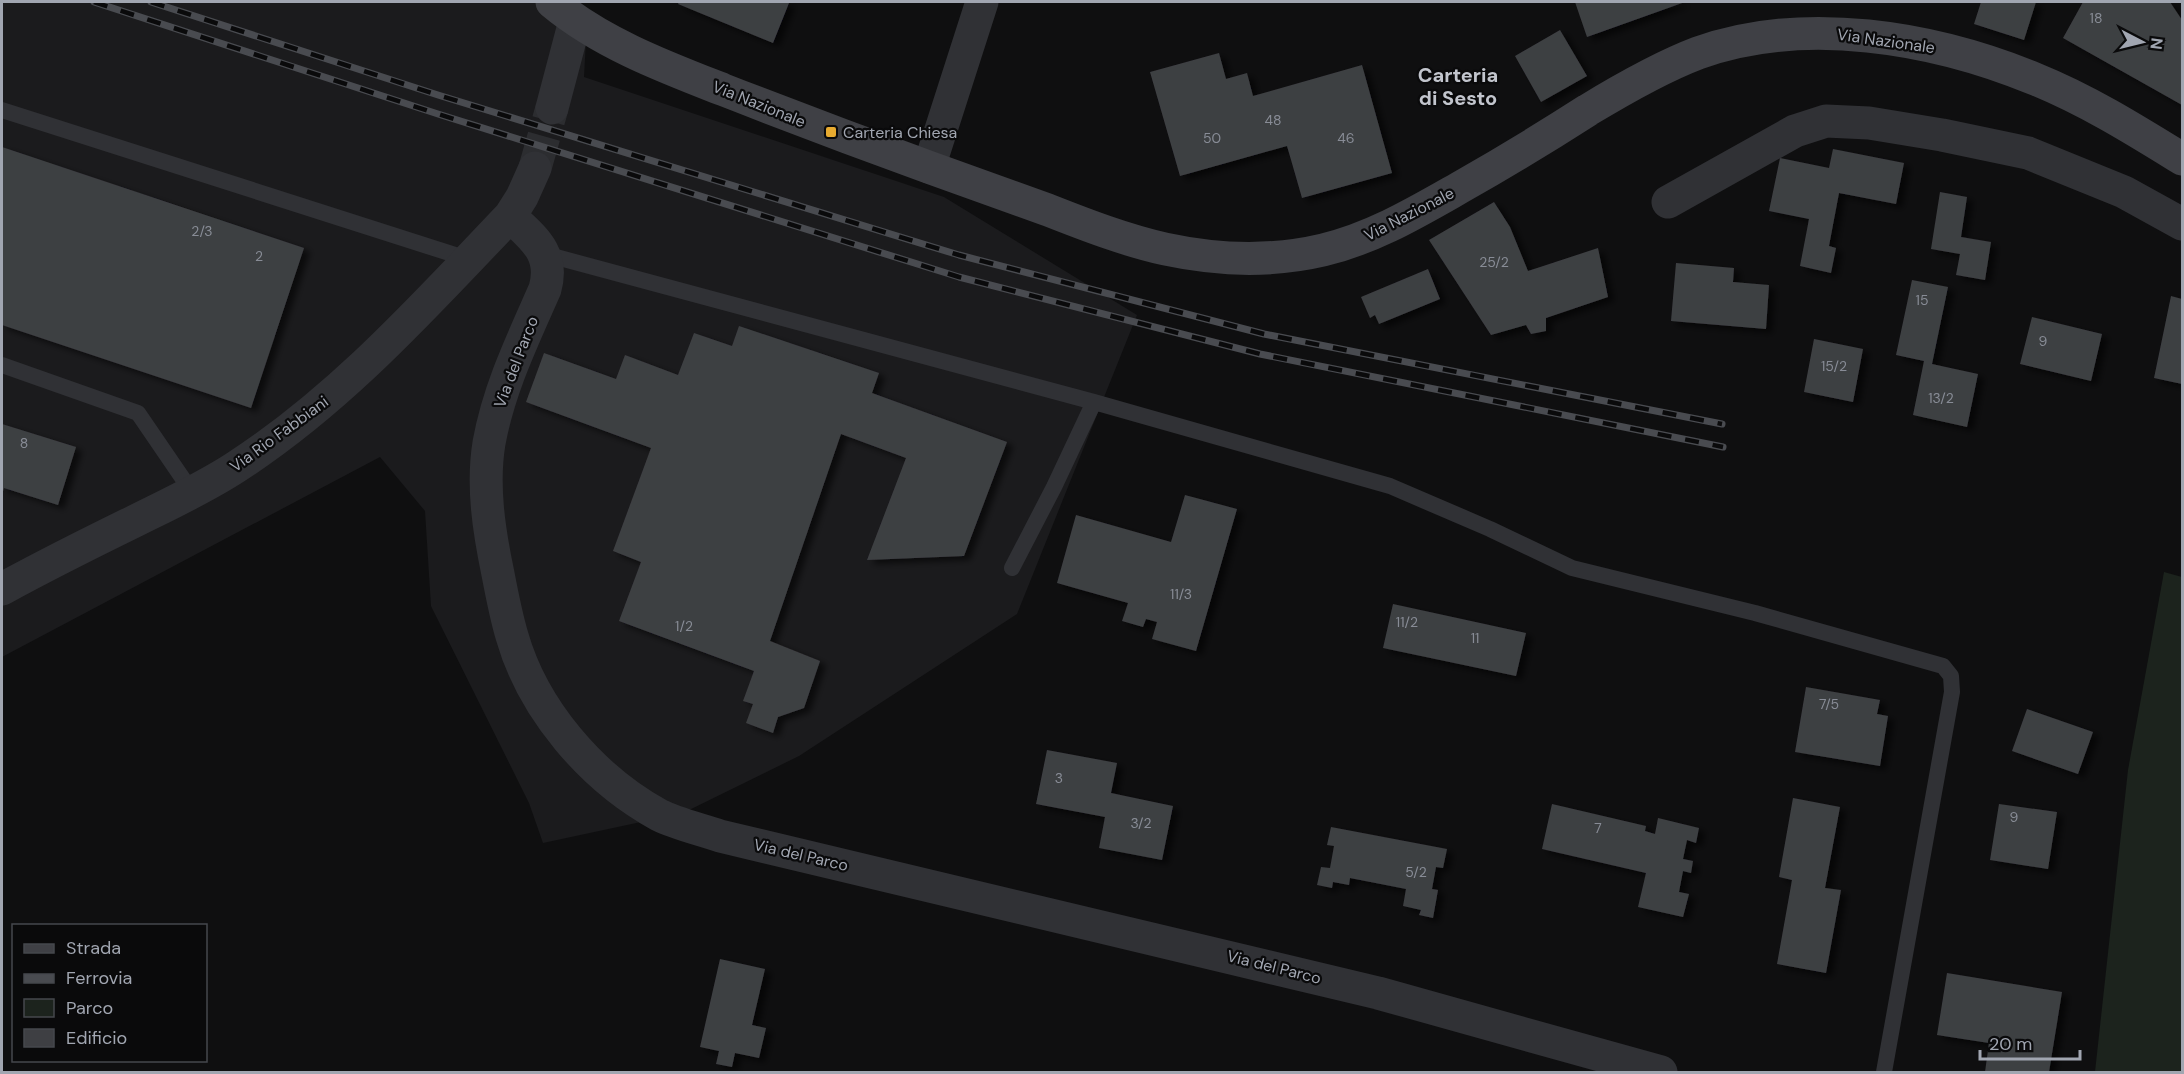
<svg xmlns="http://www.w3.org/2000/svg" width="2184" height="1074" font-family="'DM Sans',sans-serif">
<defs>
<filter id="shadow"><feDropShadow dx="6" dy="4" stdDeviation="3" flood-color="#0009"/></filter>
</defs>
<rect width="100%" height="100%" fill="#0f0f10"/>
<path fill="#1b1b1d" d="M2,2H567L587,22L584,77L944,197L1137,315L1017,614L799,756L683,813L543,843L529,803L431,606L425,511L380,457L2,657Z"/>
<path fill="#1c231d" d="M2164,572L2182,577V1072H2095L2128,770Z"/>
<path fill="#3e3f43" filter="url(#shadow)" d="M679,2H784L789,3L773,43L678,4Z
M1575,2H1685L1587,37Z
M1981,2H2036L2024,40L1974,24Z
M2083,2H2170L2182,20V105L2063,38Z
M1560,30L1587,76L1541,102L1515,56Z
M1219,53L1226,79L1247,73L1253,96L1362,65L1392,173L1302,198L1287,146L1180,176L1150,72Z
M2,147L304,248L251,408L2,325Z
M1833,149L1904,163L1896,204L1839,193L1829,246L1836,248L1831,273L1800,266L1809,219L1769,211L1780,158L1829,168Z
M1940,192L1967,197L1961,237L1991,242L1985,280L1956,275L1960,254L1931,249Z
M1494,202L1510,227L1528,271L1598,248L1608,297L1546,318V331L1531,334L1526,325L1491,335L1429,240Z
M1676,263L1734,268L1733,282L1769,285L1766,329L1671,321Z
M1428,269L1440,299L1379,324L1375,315L1370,318L1361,297Z
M1912,280L1948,287L1932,364L1978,374L1967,427L1913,415L1924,361L1896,355Z
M2171,296L2182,299V384L2154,378Z
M2032,317L2102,334L2091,381L2020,364Z
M739,326L879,373L872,393L1007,442L964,556L867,560L906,458L841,434L770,641L820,661L804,708L778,717L773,733L746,723L753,704L743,701L754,671L619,621L641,562L613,551L651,448L526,402L544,353L616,379L625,355L678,375L694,333L732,346Z
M1814,339L1863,349L1853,402L1804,392Z
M2,424L76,447L58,505L4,488L2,495Z
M1185,495L1237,509L1196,651L1152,639L1157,622L1146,619L1143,627L1122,621L1128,603L1057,583L1076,515L1171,542Z
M1393,604L1526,633L1516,676L1383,648Z
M1806,687L1880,700L1877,714L1888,716L1880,766L1795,752Z
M2027,709L2093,732L2078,774L2012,751Z
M1047,750L1117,763L1111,793L1173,806L1162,860L1099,848L1105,817L1036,804Z
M1793,798L1840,807L1825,888L1841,890L1826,973L1777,964L1792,880L1779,877Z
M1552,804L1646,826L1645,831L1655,834L1658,818L1699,828L1696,843L1687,840L1683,859L1693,861L1691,873L1683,871L1679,892L1689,894L1683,917L1638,907L1646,873L1542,849Z
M1999,804L2057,812L2048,869L1990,860Z
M1331,827L1447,849L1443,868L1436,867L1432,889L1438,890L1433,918L1419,915L1421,910L1403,906L1406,889L1350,878L1349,885L1333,882L1332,888L1317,885L1321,867L1330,868L1334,846L1327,845Z
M720,959L765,969L752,1025L766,1028L759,1058L735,1053L732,1067L716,1064L719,1051L700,1047Z
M1947,973L2062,992L2049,1072H1985L1989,1043L1937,1035Z"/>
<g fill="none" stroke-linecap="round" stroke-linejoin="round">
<path stroke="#2c2d30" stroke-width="33" stroke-dasharray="33 16" stroke-linecap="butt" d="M535,168L552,108"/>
<path stroke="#303135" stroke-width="16" d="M2,110L468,259
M545,254L1094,402L1390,486L1490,529L1572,568L1755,613L1943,666L1951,676L1952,692L1884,1072
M2,365L138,413L192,492
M1012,568L1054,487L1094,402"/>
<path stroke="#303135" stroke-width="33" d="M552,108L575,21
M929,167L982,2
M1668,202L1795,131L1826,121L1869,123L1942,135L2028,153L2124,192L2182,224
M510,216C533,238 555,253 545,289C523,339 499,388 489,443C482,486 489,531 498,574C502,595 506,616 512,636C533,710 592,778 659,815C677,824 700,829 720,836L1378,993L1661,1072
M2,589C46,565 90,543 135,521C169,504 204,488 236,467C341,399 424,306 510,216L522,197L535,168"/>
<path stroke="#3f4045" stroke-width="33" d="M552,2C601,43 665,67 724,90C793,117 862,143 931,168C970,182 1009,196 1048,210C1086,225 1125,240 1165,249C1216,260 1272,262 1323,250C1373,238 1415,213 1459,188C1503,163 1546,137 1588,110C1621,90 1661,67 1698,53C1804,15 1933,37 2035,79C2087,100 2135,130 2182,159"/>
<g stroke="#494b50" stroke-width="7">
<path id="rail" d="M94,2L438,114L959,277L1260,354L1723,447
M151,2L438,95L959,255L1264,334L1722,424"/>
</g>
<use href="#rail" stroke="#0a0a0b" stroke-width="4.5" stroke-dasharray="14" stroke-linecap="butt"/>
</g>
<rect fill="#e8ab30" stroke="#0a0a0b" stroke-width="2" x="825" y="126" width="12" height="12" rx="3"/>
<g text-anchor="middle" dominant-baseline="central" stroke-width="4.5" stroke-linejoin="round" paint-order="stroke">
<g font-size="14" fill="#888c96">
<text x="2096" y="18">18</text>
<text x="1273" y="120">48</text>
<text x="1212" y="138">50</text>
<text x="1346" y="138">46</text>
<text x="202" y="231">2/3</text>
<text x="259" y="256">2</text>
<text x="1494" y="262">25/2</text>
<text x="1922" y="300">15</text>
<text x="2043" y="341">9</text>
<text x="1834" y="366">15/2</text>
<text x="1941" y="398">13/2</text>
<text x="24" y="443">8</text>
<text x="1181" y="594">11/3</text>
<text x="1407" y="622">11/2</text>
<text x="684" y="626">1/2</text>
<text x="1475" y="638">11</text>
<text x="1829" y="704">7/5</text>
<text x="1059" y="778">3</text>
<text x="2014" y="817">9</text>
<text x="1141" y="823">3/2</text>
<text x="1598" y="828">7</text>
<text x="1416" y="872">5/2</text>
</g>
<g font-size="16" fill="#a1a6b1" stroke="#0a0a0b">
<text transform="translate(1886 41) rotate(8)">Via Nazionale</text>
<text transform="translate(759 104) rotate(22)">Via Nazionale</text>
<text transform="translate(1409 214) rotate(-27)">Via Nazionale</text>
<text transform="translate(516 362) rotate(-69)">Via del Parco</text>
<text transform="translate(279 434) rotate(-36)">Via Rio Fabbiani</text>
<text transform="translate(801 855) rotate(13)">Via del Parco</text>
<text transform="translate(1274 967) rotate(14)">Via del Parco</text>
</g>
<g font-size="16" fill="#a1a6b1" stroke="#0a0a0b" text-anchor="start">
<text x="843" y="132">Carteria Chiesa</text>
</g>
<g font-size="20" font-weight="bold" fill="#c2c5cd" stroke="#0a0a0b">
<text x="1458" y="75">Carteria<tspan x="1458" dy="23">di Sesto</tspan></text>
</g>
</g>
<rect width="2184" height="1074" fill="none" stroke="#a1a6b1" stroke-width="6"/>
<rect x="12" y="924" width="195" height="138" fill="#0a0a0b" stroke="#46484d" stroke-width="1.5"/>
<rect x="24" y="944" width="30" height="9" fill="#3f4045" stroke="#46484d" stroke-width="1.5"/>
<text x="66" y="954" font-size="18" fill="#a1a6b1">Strada</text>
<rect x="24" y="974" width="30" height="9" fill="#494b50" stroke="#46484d" stroke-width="1.5"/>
<text x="66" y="984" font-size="18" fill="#a1a6b1">Ferrovia</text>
<rect x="24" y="999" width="30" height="18" fill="#1c231d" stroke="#46484d" stroke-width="1.5"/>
<text x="66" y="1014" font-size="18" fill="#a1a6b1">Parco</text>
<rect x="24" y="1029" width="30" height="18" fill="#3e3f43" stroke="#46484d" stroke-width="1.5"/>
<text x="66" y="1044" font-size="18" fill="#a1a6b1">Edificio</text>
<g transform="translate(2142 42) rotate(97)" stroke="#0a0a0b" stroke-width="4.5" paint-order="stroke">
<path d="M0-4.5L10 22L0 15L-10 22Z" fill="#a1a6b1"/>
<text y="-9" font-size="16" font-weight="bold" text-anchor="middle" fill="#a1a6b1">N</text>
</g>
<path d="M1980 1050v9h100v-9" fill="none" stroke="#a1a6b1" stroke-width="3"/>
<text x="1989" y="1050" font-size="18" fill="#a1a6b1" stroke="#0a0a0b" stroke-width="4.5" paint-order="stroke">20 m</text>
</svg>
